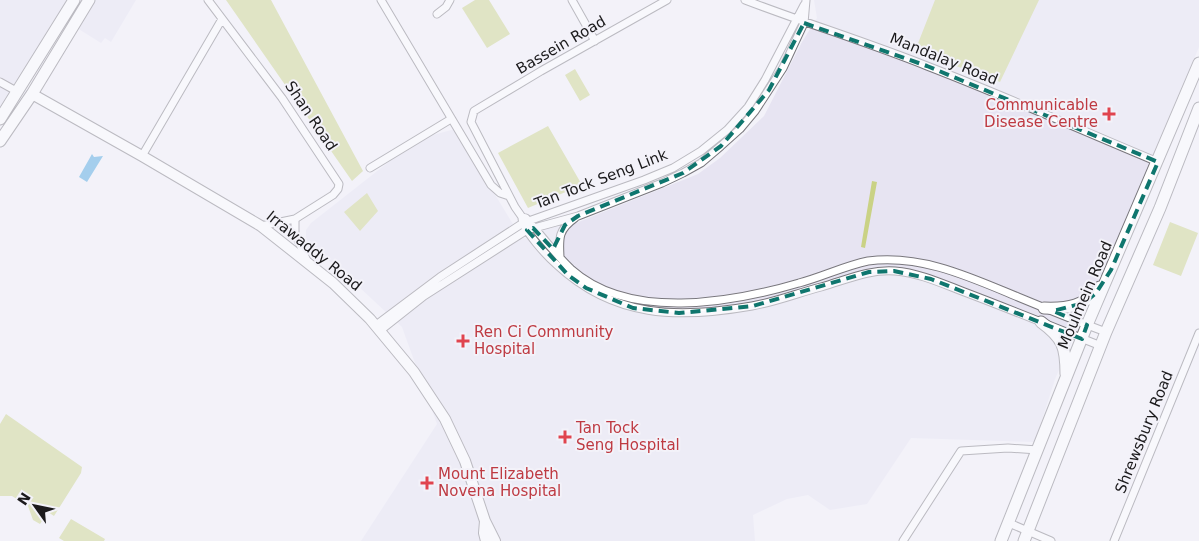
<svg xmlns="http://www.w3.org/2000/svg" width="1199" height="541" font-family="'DejaVu Sans',sans-serif">
<rect width="100%" height="100%" fill="#f3f2f9"/>
<path fill="#e7e4f2" d="M0,0H67L0,108Z
M95,0H136L111,42L105,38L101,43L77,28Z
M814,0H1199V47L1149,169L1055,379L1035,442L911,438L867,504L830,510L808,495L787,499L753,515L755,541H361L437,424L402,327L344,273L308,244L306,237V230L311,223L418,139L455,129L522,239L550,227L576,223L698,174L720,158L764,116L802,42L817,18Z"/>
<path fill="#cad285" d="M226,0H271L363,171L352,181Z
M475,0H489L510,34L487,48L462,8Z
M935,0H1039L1000,82L915,51Z
M575,69L590,95L580,101L565,75Z
M548,126L582,185L528,208L498,153Z
M872,181L877,182L865,248L861,247Z
M367,193L378,211L360,231L344,212Z
M1170,222L1198,233L1181,276L1153,265Z
M6,414L82,467L81,473L54,516L48,512L40,524L33,520L28,506L12,496H0V424Z
M71,519L105,539L104,541H64L59,538Z"/>
<path fill="#45a3dd" d="M92,154L94,157L103,156L87,182L79,177Z"/>
<g fill="none" stroke-linecap="round" stroke-linejoin="round">
<g stroke="#79777d" stroke-width="9">
<path id="street" d="M208,0L282,98L339,184L338,189L333,195L295,219L261,226
M381,0L491,185L500,193L509,196
M572,0L595,41
M667,0L541,71L474,111L471,122L515,207L522,217L526,218C541,235 555,254 571,269C629,321 731,303 799,283C822,277 844,266 868,261C921,254 970,277 1018,297C1047,309 1076,321 1106,332
M745,0C805,23 867,42 927,66C1005,96 1081,130 1158,162
M437,14L446,7L450,0
M0,82L18,92
M142,156L222,19
M370,168L451,119
M522,217C521,229 548,257 557,265C614,318 678,319 752,306C775,302 798,293 821,287C846,280 869,269 895,271C920,273 943,284 967,293C1012,310 1056,328 1101,346
M295,219V233L307,261
M560,257C559,238 558,230 575,218
M376,325L440,277L523,223L644,180L673,168L701,151L727,130L748,107L765,80L804,5
M381,330L424,296L527,230L578,216L662,183L683,173L701,163L721,146L740,129L755,111L783,68L804,23L806,0
M1009,523L1051,541
M903,541L961,451L1008,448L1038,450
M1114,541L1199,333"/>
</g>
<g stroke="#79777d" stroke-width="12">
<path id="secondary" d="M32,94L142,156L261,226L333,283L370,319L414,372L445,419L465,461L485,521L495,541
M485,521L484,533L486,541"/>
</g>
<g stroke="#79777d" stroke-width="13">
<path id="primary" d="M0,119L74,0
M0,141L32,94L89,0
M1044,308C1067,309 1086,306 1100,287
M1041,322C1063,338 1066,347 1066,374
M1001,541L1087,325L1199,63
M1024,541L1106,332L1160,208L1199,108"/>
</g>
<use href="#street" stroke="#fff" stroke-width="7"/>
<use href="#secondary" stroke="#fff" stroke-width="10"/>
<use href="#primary" stroke="#fff" stroke-width="11"/>
</g>
<path d="M0 0H1199V541H0ZM804,23L927,66L1158,162L1111,270L1096,293L1084,303L1053,311L1087,325L1082,339L931,279L894,271L869,272L753,306L679,313L633,308L586,288L568,275L527,230L533,228L553,249L565,225L578,216L683,173L721,146L769,90Z" fill="#f3f2f9" fill-opacity=".55" fill-rule="evenodd"/>
<path fill="none" stroke="#0f766e" stroke-width="4" stroke-dasharray="10 6" stroke-linejoin="round" d="M804,23L927,66L1158,162L1111,270L1096,293L1084,303L1053,311L1087,325L1082,339L931,279L894,271L869,272L753,306L679,313L633,308L586,288L568,275L527,230L533,228L553,249L565,225L578,216L683,173L721,146L769,90Z"/>
<g fill="#e0444e" stroke="#f3f2f9" stroke-width="2">
<path d="M1106.5 106.5h5v5h5v5h-5v5h-5v-5h-5v-5h5z"/>
<path d="M460.5 333.5h5v5h5v5h-5v5h-5v-5h-5v-5h5z"/>
<path d="M562.5 429.5h5v5h5v5h-5v5h-5v-5h-5v-5h5z"/>
<path d="M424.5 475.5h5v5h5v5h-5v5h-5v-5h-5v-5h5z"/>
</g>
<g text-anchor="middle" dominant-baseline="central" stroke-width="4" stroke-linejoin="round" paint-order="stroke">
<g font-size="15" fill="#1b1a1c" stroke="#f3f2f9">
<text transform="translate(561 45) rotate(-30)">Bassein Road</text>
<text transform="translate(944 59) rotate(22)">Mandalay Road</text>
<text transform="translate(311 116) rotate(56)">Shan Road</text>
<text transform="translate(601 179) rotate(-21)">Tan Tock Seng Link</text>
<text transform="translate(314 251) rotate(39)">Irrawaddy Road</text>
<text transform="translate(1085 295) rotate(-67)">Moulmein Road</text>
<text transform="translate(1144 432) rotate(-68)">Shrewsbury Road</text>
</g>
<g font-size="15" fill="#be3a42" stroke="#f3f2f9" text-anchor="start">
<text x="1098" y="105" text-anchor="end">Communicable<tspan x="1098" dy="17">Disease Centre</tspan></text>
<text x="474" y="332">Ren Ci Community<tspan x="474" dy="17">Hospital</tspan></text>
<text x="576" y="428">Tan Tock<tspan x="576" dy="17">Seng Hospital</tspan></text>
<text x="438" y="474">Mount Elizabeth<tspan x="438" dy="17">Novena Hospital</tspan></text>
</g>
</g>
<g transform="translate(35 506) rotate(303)" stroke="#f3f2f9" stroke-width="4" paint-order="stroke">
<path d="M0-4L9 19L0 12L-9 19Z" fill="#1b1a1c"/>
<text y="-8" font-size="14" font-weight="bold" text-anchor="middle" fill="#1b1a1c">N</text>
</g>
</svg>
